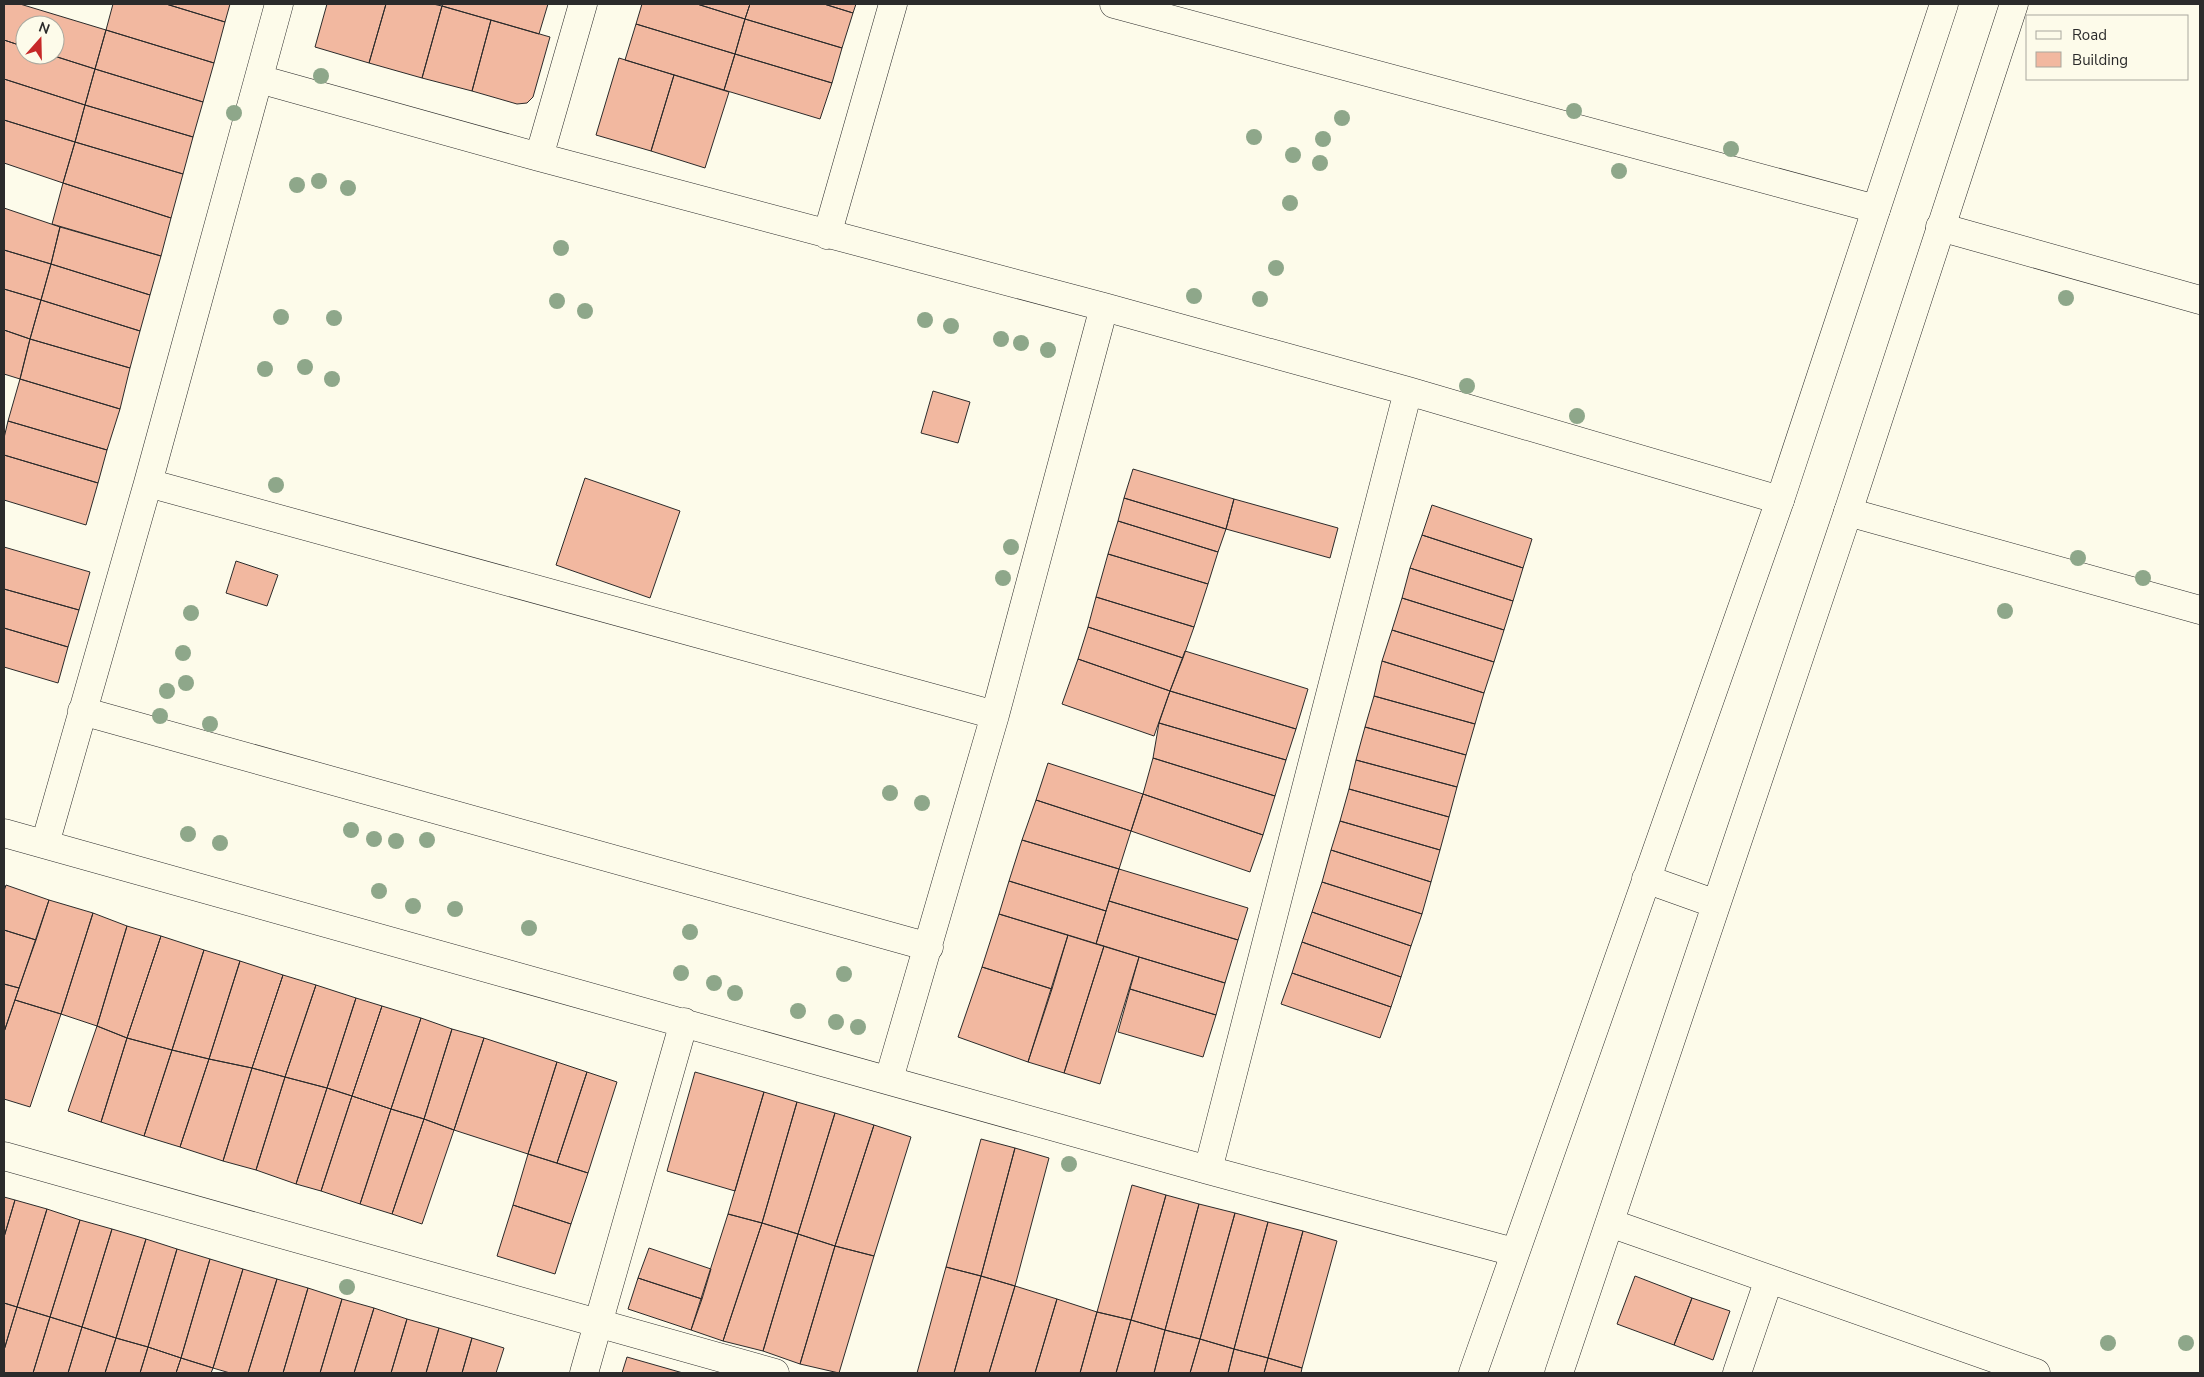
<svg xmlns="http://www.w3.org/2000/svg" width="2204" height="1377" font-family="'Nunito Sans',sans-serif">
<rect width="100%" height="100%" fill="#fdfbea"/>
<path fill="#f2b8a0" stroke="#2b2b2b" d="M4,4H20L106,30L95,69L51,55H55V25H25V47L4,40Z
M113,4H166L225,22L214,63L106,30Z
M166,4H230L225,22Z
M327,4H386L369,63L315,47Z
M386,4H433L442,6L422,78L369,63Z
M443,4H548L539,34L442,6Z
M642,4H697L745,19L735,54L636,24Z
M697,4H750L745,19Z
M750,4H824L853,13L842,48L745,19Z
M824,4H856L853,13Z
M442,6L491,20L472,91L422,78Z
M745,19L842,48L832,83L735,54Z
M491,20L550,37L533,97L527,103L517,104L472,91Z
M636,24L735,54L724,90L625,60Z
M106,30L214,63L203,102L95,69Z
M4,40L25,47V55H51L95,69L85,105L4,79Z
M735,54L832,83L820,119L724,90Z
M619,58L674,75L651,151L596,135Z
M95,69L203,102L193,137L85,105Z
M674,75L729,92L705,168L651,151Z
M4,79L85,105L75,142L4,120Z
M85,105L193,137L183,174L75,142Z
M4,120L75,142L63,183L4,163Z
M75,142L183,174L171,218L63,183Z
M63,183L171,218L161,256L52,224Z
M4,208L60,227L51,264L4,250Z
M60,227L161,256L150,295L51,264Z
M4,250L51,264L41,300L4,289Z
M51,264L150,295L140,331L41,300Z
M4,289L41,300L30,339L4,330Z
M41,300L140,331L130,368L30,339Z
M4,330L30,339L20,379L4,374Z
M30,339L130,368L120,409L20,379Z
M20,379L120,409L107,450L8,421Z
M933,391L970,402L958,443L921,433Z
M8,421L107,450L98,483L4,455V438Z
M4,455L98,483L86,525L4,500Z
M1133,469L1234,499L1226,529L1124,498Z
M585,478L680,511L650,598L556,565Z
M1124,498L1226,529L1218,552L1118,521Z
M1234,499L1338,528L1330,558L1226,529Z
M1432,505L1532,539L1523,568L1422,535Z
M1118,521L1218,552L1208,584L1108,554Z
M1422,535L1523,568L1513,601L1410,568Z
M4,547L90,572L79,610L4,589Z
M1108,554L1208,584L1194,627L1096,597Z
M236,561L278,575L267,606L226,593Z
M1410,568L1513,601L1504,630L1402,598Z
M4,589L79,610L68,647L4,628Z
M1096,597L1194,627L1183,658L1088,627Z
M1402,598L1504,630L1494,662L1392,630Z
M1088,627L1183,658L1170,691L1078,659Z
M4,628L68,647L58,683L4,667Z
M1392,630L1494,662L1484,693L1382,661Z
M1185,651L1308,689L1296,729L1170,691Z
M1078,659L1170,691L1154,736L1062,704Z
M1382,661L1484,693L1475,724L1374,696Z
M1170,691L1296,729L1286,760L1159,723Z
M1374,696L1475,724L1466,755L1365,727Z
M1159,723L1286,760L1275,796L1153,758Z
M1365,727L1466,755L1457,787L1356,760Z
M1153,758L1275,796L1263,835L1143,794Z
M1356,760L1457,787L1449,817L1349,789Z
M1048,763L1143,794L1131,831L1036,800Z
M1349,789L1449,817L1440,850L1340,821Z
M1143,794L1263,835L1250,872L1131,831Z
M1036,800L1131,831L1119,869L1022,840Z
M1340,821L1440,850L1431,882L1331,850Z
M1022,840L1119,869L1106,911L1009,881Z
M1331,850L1431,882L1422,914L1322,882Z
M1119,869L1248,908L1238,940L1109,901Z
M1009,881L1106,911L1096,944L999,914Z
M1322,882L1422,914L1411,946L1312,912Z
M6,885L49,900L36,940L4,930V891Z
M49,900L93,913L61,1014L15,1000Z
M1109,901L1238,940L1225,983L1096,944Z
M1312,912L1411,946L1401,977L1302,942Z
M93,913L127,926L97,1026L61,1014Z
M999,914L1068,935L1052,989L982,967Z
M127,926L161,936L127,1038L97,1026Z
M4,930L36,940L19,988L4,984Z
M1068,935L1104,946L1064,1073L1028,1062Z
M161,936L204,950L172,1050L127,1038Z
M1302,942L1401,977L1391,1007L1292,973Z
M1104,946L1139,957L1100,1084L1064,1073Z
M204,950L240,961L209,1059L172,1050Z
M1139,957L1225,983L1216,1015L1130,989Z
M240,961L283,975L252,1068L209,1059Z
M982,967L1052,989L1028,1062L958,1037Z
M1292,973L1391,1007L1380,1038L1281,1004Z
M283,975L316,985L285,1077L252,1068Z
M4,984L19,988L4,1032Z
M316,985L356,998L327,1088L285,1077Z
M1130,989L1216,1015L1203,1057L1118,1032Z
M356,998L382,1006L352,1096L327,1088Z
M15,1000L61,1014L30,1107L4,1099V1032Z
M382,1006L421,1018L391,1109L352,1096Z
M421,1018L452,1029L424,1119L391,1109Z
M97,1026L127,1038L101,1122L68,1111Z
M452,1029L484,1038L454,1130L424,1119Z
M127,1038L172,1050L144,1136L101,1122Z
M484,1038L557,1062L528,1154L454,1130Z
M172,1050L209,1059L180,1147L144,1136Z
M209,1059L252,1068L223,1161L180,1147Z
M557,1062L587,1072L557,1163L528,1154Z
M252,1068L285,1077L256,1170L223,1161Z
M587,1072L617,1082L588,1173L557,1163Z
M695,1072L764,1092L735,1191L667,1171Z
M285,1077L327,1088L296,1184L256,1170Z
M327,1088L352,1096L321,1191L296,1184Z
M764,1092L797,1102L762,1223L728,1214Z
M352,1096L391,1109L360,1204L321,1191Z
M797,1102L835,1113L798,1234L762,1223Z
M391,1109L424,1119L392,1214L360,1204Z
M835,1113L874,1125L835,1246L798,1234Z
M424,1119L454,1130L422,1224L392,1214Z
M874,1125L911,1137L874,1256L835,1246Z
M981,1139L1015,1148L981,1276L946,1267Z
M1015,1148L1049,1158L1015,1286L981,1276Z
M528,1154L588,1173L571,1224L513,1205Z
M1132,1185L1166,1195L1131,1320L1097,1312Z
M1166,1195L1199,1204L1165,1330L1131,1320Z
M4,1197L15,1200L4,1237Z
M15,1200L47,1209L17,1307L4,1303V1237Z
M1199,1204L1235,1213L1200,1339L1165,1330Z
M513,1205L571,1224L555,1274L497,1256Z
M47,1209L80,1220L50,1317L17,1307Z
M1235,1213L1268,1222L1234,1349L1200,1339Z
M728,1214L762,1223L723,1341L691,1330Z
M80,1220L112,1229L82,1327L50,1317Z
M1268,1222L1303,1231L1268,1358L1234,1349Z
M762,1223L798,1234L763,1351L723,1341Z
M112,1229L146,1239L116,1338L82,1327Z
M1303,1231L1337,1241L1302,1368L1268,1358Z
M798,1234L835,1246L800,1364L763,1351Z
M146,1239L177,1249L148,1347L116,1338Z
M835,1246L874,1256L839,1373L800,1364Z
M649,1248L711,1269L702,1299L638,1278Z
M177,1249L210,1259L181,1358L148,1347Z
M210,1259L243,1269L213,1368L181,1358Z
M946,1267L981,1276L954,1373H917Z
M243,1269L277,1279L248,1373H230L213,1368Z
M981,1276L1015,1286L989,1373H954Z
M1635,1276L1692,1298L1674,1345L1617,1324Z
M638,1278L702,1299L691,1330L628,1309Z
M277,1279L308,1288L283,1373H248Z
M1015,1286L1057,1299L1035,1373H989Z
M308,1288L342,1299L320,1373H283Z
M1692,1298L1730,1311L1713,1360L1674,1345Z
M342,1299L374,1308L354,1373H320Z
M1057,1299L1097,1312L1080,1373H1035Z
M4,1303L17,1307L4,1350Z
M17,1307L50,1317L33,1373H4V1350Z
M374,1308L407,1319L391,1373H354Z
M1097,1312L1131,1320L1116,1373H1080Z
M50,1317L82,1327L68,1373H33Z
M407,1319L439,1328L426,1373H391Z
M1131,1320L1165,1330L1154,1373H1116Z
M82,1327L116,1338L105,1373H68Z
M439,1328L472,1338L462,1373H426Z
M1165,1330L1200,1339L1190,1373H1154Z
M116,1338L148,1347L140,1373H105Z
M472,1338L504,1348L496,1373H462Z
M1200,1339L1234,1349L1228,1373H1190Z
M148,1347L181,1358L176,1373H140Z
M1234,1349L1268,1358L1264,1373H1228Z
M627,1357L683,1373H622Z
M181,1358L213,1368L211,1373H176Z
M1268,1358L1302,1368L1301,1373H1264Z"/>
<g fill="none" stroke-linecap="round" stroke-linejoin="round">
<g stroke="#2b2b2b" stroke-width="29">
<path id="street" d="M1114,4L1876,209
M259,79L539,157L1104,307L1408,391L1780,500
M539,157L583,4
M1940,227L2200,300
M827,235L893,4
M148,483L995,715
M1848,512L2200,610
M82,711L929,947
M4,833L1208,1170L1514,1252
M45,844L148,483L279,4
M889,1079L995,715L1104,307
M4,1156L775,1373
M1208,1170L1408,391
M1610,1223L2036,1373
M584,1373L684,1022
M1737,1373L1769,1279"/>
</g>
<g stroke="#2b2b2b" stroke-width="29">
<path id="secondary" d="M1646,879L1716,904
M1473,1373L1780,500L1944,4
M1559,1373L1848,512L2014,4"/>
</g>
<use href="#street" stroke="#fdfbea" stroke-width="28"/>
<use href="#secondary" stroke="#fdfbea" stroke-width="28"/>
</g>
<g fill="#8ea78a">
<circle cx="321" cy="76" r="8"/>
<circle cx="1574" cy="111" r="8"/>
<circle cx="234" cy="113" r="8"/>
<circle cx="1342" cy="118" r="8"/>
<circle cx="1254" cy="137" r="8"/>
<circle cx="1323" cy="139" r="8"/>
<circle cx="1731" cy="149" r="8"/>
<circle cx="1293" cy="155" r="8"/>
<circle cx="1320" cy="163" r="8"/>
<circle cx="1619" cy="171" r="8"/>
<circle cx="319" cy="181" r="8"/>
<circle cx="297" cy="185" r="8"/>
<circle cx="348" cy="188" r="8"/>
<circle cx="1290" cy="203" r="8"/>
<circle cx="561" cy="248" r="8"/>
<circle cx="1276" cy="268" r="8"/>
<circle cx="1194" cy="296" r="8"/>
<circle cx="2066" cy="298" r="8"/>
<circle cx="1260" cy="299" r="8"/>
<circle cx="557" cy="301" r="8"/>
<circle cx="585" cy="311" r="8"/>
<circle cx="281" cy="317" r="8"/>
<circle cx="334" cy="318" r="8"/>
<circle cx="925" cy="320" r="8"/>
<circle cx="951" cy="326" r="8"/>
<circle cx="1001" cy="339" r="8"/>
<circle cx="1021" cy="343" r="8"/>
<circle cx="1048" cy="350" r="8"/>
<circle cx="305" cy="367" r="8"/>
<circle cx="265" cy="369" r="8"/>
<circle cx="332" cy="379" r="8"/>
<circle cx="1467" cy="386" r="8"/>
<circle cx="1577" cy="416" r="8"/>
<circle cx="276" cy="485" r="8"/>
<circle cx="1011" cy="547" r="8"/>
<circle cx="2078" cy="558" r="8"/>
<circle cx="1003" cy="578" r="8"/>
<circle cx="2143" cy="578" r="8"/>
<circle cx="2005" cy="611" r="8"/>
<circle cx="191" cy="613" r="8"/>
<circle cx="183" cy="653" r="8"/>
<circle cx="186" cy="683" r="8"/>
<circle cx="167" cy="691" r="8"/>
<circle cx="160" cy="716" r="8"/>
<circle cx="210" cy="724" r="8"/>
<circle cx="890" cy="793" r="8"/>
<circle cx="922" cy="803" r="8"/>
<circle cx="351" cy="830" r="8"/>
<circle cx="188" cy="834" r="8"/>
<circle cx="374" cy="839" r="8"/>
<circle cx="427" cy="840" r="8"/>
<circle cx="396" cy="841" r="8"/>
<circle cx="220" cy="843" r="8"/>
<circle cx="379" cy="891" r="8"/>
<circle cx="413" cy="906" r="8"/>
<circle cx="455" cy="909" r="8"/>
<circle cx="529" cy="928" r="8"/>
<circle cx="690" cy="932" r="8"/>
<circle cx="681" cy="973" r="8"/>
<circle cx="844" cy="974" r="8"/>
<circle cx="714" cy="983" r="8"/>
<circle cx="735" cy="993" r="8"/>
<circle cx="798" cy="1011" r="8"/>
<circle cx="836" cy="1022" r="8"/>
<circle cx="858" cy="1027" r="8"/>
<circle cx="1069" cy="1164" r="8"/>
<circle cx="347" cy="1287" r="8"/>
<circle cx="2108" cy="1343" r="8"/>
<circle cx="2186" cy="1343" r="8"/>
</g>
<rect width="2204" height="1377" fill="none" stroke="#2b2b2b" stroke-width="10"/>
<rect x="2026" y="15" width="162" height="65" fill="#fdfbea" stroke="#a9a89e"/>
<rect x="2036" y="31" width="25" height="8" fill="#fdfbea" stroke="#a9a89e"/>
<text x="2072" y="40" font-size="15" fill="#2b2b2b">Road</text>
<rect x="2036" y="52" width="25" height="15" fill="#f2b8a0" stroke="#a9a89e"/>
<text x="2072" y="65" font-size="15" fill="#2b2b2b">Building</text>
<g transform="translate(40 40) rotate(20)"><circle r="24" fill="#fdfbea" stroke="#a9a89e"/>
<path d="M0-4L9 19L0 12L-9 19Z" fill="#c62828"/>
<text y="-8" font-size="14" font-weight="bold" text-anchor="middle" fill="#2b2b2b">N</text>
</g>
</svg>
